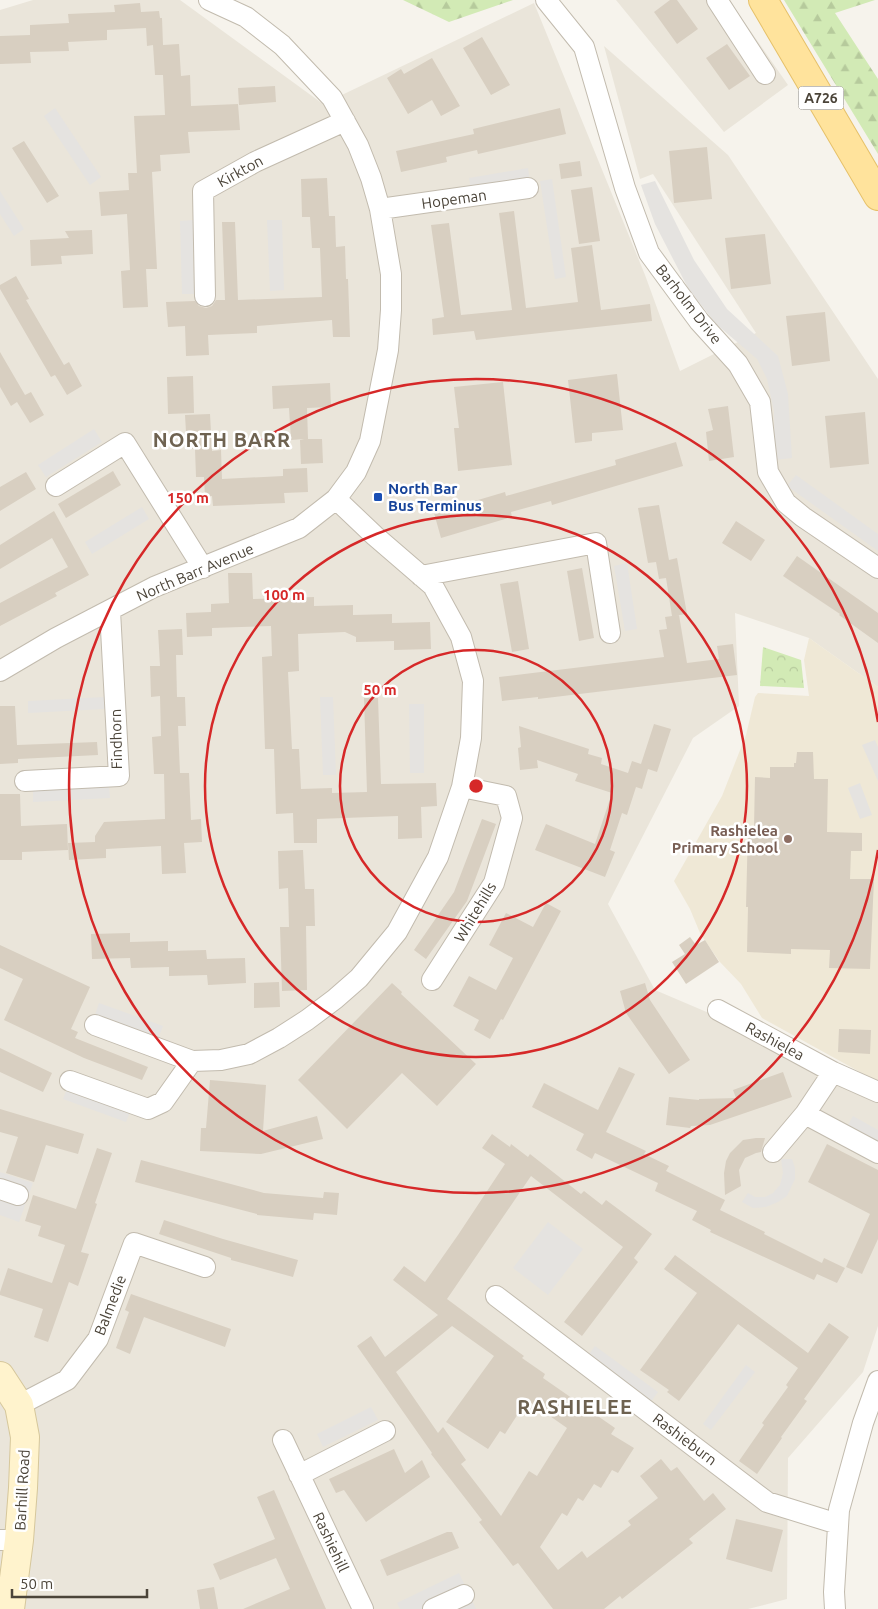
<svg xmlns="http://www.w3.org/2000/svg" width="878" height="1609" font-family="Ubuntu,sans-serif">
<defs>
<pattern id="forest-firs" width="22" height="20" patternUnits="userSpaceOnUse" patternTransform="scale(1.25)"><rect width="22" height="20" fill="#d2eab5"/><path d="M5 1l3.5 6h-7zM16 11l3.5 6h-7z" fill="#b6ca9c"/></pattern>
<pattern id="park-crowns" width="20" height="18" patternUnits="userSpaceOnUse" patternTransform="scale(1.25)"><rect width="20" height="18" fill="#d2eab5"/><path d="M2 6a3 3 0 1 1 6 0M12 15a3 3 0 1 1 6 0" fill="none" stroke="#b6ca9c"/></pattern>
</defs>
<rect width="100%" height="100%" fill="#f6f3ec"/>
<path fill="#eae5da" d="M33,0H180L323,104L534,3L645,275L680,371L756,333L653,174L640,179L604,46L728,155L878,379V687L809,638L735,613L739,706L693,738L608,904L655,990L878,1085V1326L863,1372L788,1458L787,1599L748,1609H0V10Z
M616,0H729L788,85L724,132Z"/>
<path fill="#efe8d6" d="M809,638L878,687V1082L762,1018L741,984L719,961L700,933L690,909L674,881L722,796L746,735L755,697L758,693L809,696L804,660Z"/>
<path fill="url(#forest-firs)" d="M403,0H513L449,22Z
M784,0H875L835,13L878,79V154Z"/>
<path fill="url(#park-crowns)" d="M763,647L801,660L804,688L760,686Z"/>
<path fill="#e5e3e0" d="M55,108L101,177L90,185L44,116Z
M528,168L530,181L471,190L469,178Z
M552,179L566,277L555,279L540,181Z
M655,181L694,260L727,309L778,356L788,394L792,458L775,460L774,411L767,379L757,359L716,324L688,288L655,224L641,185Z
M0,191L24,229L14,236L0,214Z
M193,220L194,294H182L180,221Z
M267,220H282L284,290L270,291Z
M94,429L102,442L46,477L38,465Z
M796,475L878,534V551L787,486Z
M142,507L149,519L92,554L85,542Z
M627,563L637,629L625,631L614,566Z
M104,697L105,709L28,713V701Z
M320,697H333L336,775H323Z
M409,704H424V773H410Z
M875,740L878,747V781L862,745Z
M860,783L872,815L860,819L848,788Z
M109,786L110,798L33,802V790Z
M99,1003L163,1026L158,1039L95,1015Z
M68,1086L131,1110L126,1122L63,1099Z
M853,1116L878,1130V1144L847,1127Z
M781,1159H792L795,1168V1179L787,1196L778,1202L766,1207L753,1208L742,1202L748,1193L755,1197H765L773,1193L780,1185L783,1173Z
M0,1172L33,1183L19,1222L0,1215Z
M548,1222L583,1249L548,1295L513,1268Z
M595,1346L658,1392L650,1403L587,1357Z
M746,1365L755,1372L711,1430L703,1424Z
M371,1407L378,1420L323,1447L317,1434Z
M459,1573L476,1609H400L397,1603Z"/>
<path fill="#d8cfc1" fill-rule="evenodd" d="M670,0H677L698,29L677,44L654,12Z
M140,3L141,12L159,11L160,18H162L163,45L179,44L181,76L190,75L191,106L238,104L240,130L188,132L190,153L160,155L161,171L152,172L157,269H146L148,307L123,308L121,271L130,270L127,214L101,216L99,192L129,190L128,173H137L134,116L165,115L163,75H155L153,45L147,46L146,28L107,30V40L68,42L69,51L30,52L31,63L0,64V36L30,35V25L69,23L68,14L115,12L114,5Z
M482,37L510,85L491,95L463,48Z
M727,44L750,76L729,90L706,58Z
M432,58L460,106L441,116L432,100L408,114L387,78L401,69L404,74Z
M275,86L276,102L239,105L238,88Z
M560,108L566,134L478,154L477,150L446,157L447,162L401,172L396,151L474,134L473,129Z
M24,141L59,196L47,203L12,148Z
M707,147L712,199L674,203L669,151Z
M580,161L582,176L561,179L559,164Z
M327,178L329,216H335L336,247L345,246L346,279H348L350,337H333L332,320L257,326V333L208,335L209,355L186,356L185,326L168,327L166,302L195,301L199,306L206,308L212,306L216,300H225L222,222H235L238,300L322,297L320,248H312L310,217H302L301,179Z
M592,187L600,241L579,244L571,190Z
M514,211L526,308L578,302L571,248L592,245L601,310L650,304L652,321L476,340L474,331L433,335L432,319L444,317L431,225L449,223L461,315L512,310L499,213Z
M92,230L93,254L61,256L62,264L31,266L30,240L69,238L65,231Z
M765,234L771,284L731,289L725,238Z
M16,276L29,299L26,300L64,365L69,362L82,386L67,395L55,375L51,377L0,289V285Z
M825,312L830,361L792,366L786,316Z
M0,352L25,395L31,392L44,415L30,423L17,402L11,406L0,387Z
M617,374L623,430L592,433V441L575,443L568,380Z
M193,376L194,413L168,414L167,377Z
M503,382L512,465L458,471L454,428H459L454,387Z
M330,383L331,407L307,408L308,439H322L323,463L301,464L300,440L304,439L291,440L289,408L273,409L272,386Z
M728,406L734,457L709,461L706,432L713,430L708,409Z
M865,412L869,464L830,468L825,416Z
M210,414L212,451L221,450L222,479L283,476V469L307,468L308,492L284,493L285,503L213,506L212,496L205,497L204,477H196L195,449H187L185,415Z
M676,442L683,466L552,505L551,501L511,512L512,517L441,538L434,513L505,492L506,496L616,465L615,460Z
M113,471L121,485L66,518L58,504Z
M26,472L36,489L0,511V487Z
M659,505L669,560L677,558L687,614L672,616L666,578L659,579L656,562L648,563L638,508Z
M54,511L89,575L55,593L57,596L0,626V603L68,567L52,538L0,569V545Z
M736,521L765,540L751,561L722,543Z
M797,556L878,613V643L839,615L840,614L783,576Z
M582,568L594,638L579,641L567,571Z
M228,573H252L253,599L314,597V606L353,605V615L392,614V623L430,622L431,649L394,650V641L356,642V637L345,632L298,634L299,671L288,672L292,749H299L301,789L332,788V793L367,792L364,698H378L381,784L436,783L437,806L421,807L422,838L398,839V816L317,819V843H294L293,813L276,814L274,749H265L262,657L272,656L271,626L212,628V636L187,637L186,613L211,612V604L229,603Z
M518,581L529,649L512,652L500,584Z
M679,615L687,663L719,659L717,646L733,644L737,675L538,699V697L502,701L499,677L664,657L659,630L667,629L665,617Z
M182,629L183,655H176L177,697H185L186,726H178L180,773H189L191,820L201,819L202,842L184,843L186,873L162,874L161,846L106,849V858L69,860L68,843L95,842V836L104,822L165,819L164,774H154L152,737L161,736L160,696L151,697L150,666H160L158,630Z
M0,706H15L17,745L97,742L98,755L18,759V763L0,764Z
M654,724L671,729L657,772L648,769L642,789L636,787L627,815L622,813L610,850L615,852L605,877L535,850L546,824L595,844L612,793L575,781L578,774L537,760L538,768L520,770L518,748L521,747L519,726L589,749L588,754L602,758L601,764L628,773L632,761L641,764Z
M797,752H813L814,779H828L827,832L862,833V851H851L850,879H874L870,969L829,968L830,950L791,949V954L747,952L748,907H746L748,827H754L755,777L770,778V767H794V763H796Z
M0,794H20L21,826L67,824L68,850L22,852V860H0Z
M482,819L496,824L467,901L426,959L414,950L454,892Z
M303,850L305,889H314L315,926H306L307,990L282,991L280,927H289L288,888L279,889L278,851Z
M546,903L561,911L503,1020L501,1019L490,1039L474,1030L479,1020L453,1006L469,976L496,990L513,958L489,945L506,913L533,927Z
M130,933V942L168,941V951L206,950L207,959L245,958L246,983L208,985L207,975L169,976V967L131,968L130,958L92,959L91,934Z
M690,937L696,945L705,940L719,962L686,984L672,962L685,954L679,945Z
M0,945L90,987L71,1029L78,1032L75,1038L148,1067L142,1080L84,1058L4,1020L23,979L0,968Z
M279,982L280,1007L254,1008V983Z
M392,983L402,992L401,994L476,1064L437,1106L402,1073L347,1129L298,1080Z
M645,983L650,1000L690,1060L669,1074L626,1013L620,991Z
M839,1029L871,1030L870,1054L838,1052Z
M0,1048L52,1073L43,1092L0,1072Z
M619,1067L635,1074L606,1132L646,1151L644,1154L669,1166L666,1171L725,1200L720,1210L765,1232L764,1234L822,1263L824,1258L845,1268L837,1283L817,1274L814,1280L710,1232L711,1230L692,1220L697,1211L655,1191L658,1183L595,1153L592,1159L576,1150L584,1134L532,1107L544,1083L598,1110Z
M783,1072L792,1097L710,1125L691,1126L690,1128L666,1125L669,1097L699,1100V1099L736,1098L733,1090Z
M210,1080L266,1085L263,1131L317,1116L323,1139L261,1154L200,1151L201,1128H206Z
M0,1109L84,1134L78,1154L46,1145L34,1182L6,1173L18,1137L0,1132Z
M492,1134L510,1147L511,1144L528,1157L530,1154L581,1194L584,1191L602,1205L606,1200L652,1234L634,1258L638,1262L582,1336L564,1322L623,1247L531,1176L447,1299L524,1356L522,1358L545,1374L543,1378L615,1428L611,1434L634,1448L618,1473L612,1470L601,1488L594,1484L583,1501L578,1498L567,1516L562,1513L540,1547L558,1570L582,1551L587,1558L631,1525L628,1521L658,1498L640,1476L661,1459L671,1471L677,1467L704,1501L713,1493L726,1509L689,1539L693,1543L674,1558L622,1599L620,1596L604,1609H553L518,1563L513,1566L479,1522L482,1520L431,1454L432,1453L357,1346L371,1336L385,1357L438,1315L393,1280L404,1266L425,1282L458,1235L505,1164L482,1148ZM452,1326L494,1356L446,1422L488,1449L500,1431L505,1434L527,1400L567,1428L537,1476L529,1471L501,1516L461,1464L466,1460L443,1427L438,1433L396,1372Z
M756,1138H765L761,1152L756,1153L745,1158L739,1170L741,1186L725,1195L724,1173L726,1161L730,1153L743,1140Z
M827,1144L878,1170V1239L862,1274L846,1267L870,1214L808,1182Z
M97,1148L112,1153L95,1203L97,1204L81,1252L89,1254L78,1286L69,1282L48,1342L34,1337L43,1309L0,1295V1292L8,1268L52,1283L65,1245L38,1236L41,1226L25,1221L33,1195L76,1209Z
M141,1160L264,1193L323,1198L324,1192L339,1193L337,1215L314,1213L313,1220L257,1215V1214L135,1182Z
M164,1220L223,1239L298,1260L293,1277L231,1260V1258L159,1234Z
M675,1255L808,1353L829,1323L849,1337L804,1399L807,1401L781,1437L782,1438L757,1474L739,1461L764,1425L762,1423L788,1387L786,1385L798,1368L738,1324L679,1401L667,1392L669,1390L640,1370L697,1293L664,1269Z
M131,1294L231,1329L225,1347L144,1317L130,1354L116,1348L129,1312L125,1310Z
M394,1449L405,1473L422,1460L430,1477L366,1522L344,1490L336,1493L329,1479Z
M274,1490L297,1543L326,1609H243L290,1589L276,1558L220,1580L213,1564L275,1539L257,1497Z
M736,1519L783,1530L772,1572L726,1559Z
M447,1532H452L459,1548L387,1576L380,1560Z
M214,1587L218,1609H200L197,1590Z"/>
<g fill="none" stroke-linecap="round" stroke-linejoin="round">
<g stroke="#c2bbae" stroke-width="22">
<path id="street" d="M546,0L584,47L625,188L649,253L699,321L738,364L760,402L768,472L786,503L803,517L878,568
M717,0L765,74
M380,209L528,188
M205,296L203,191L255,162L345,121
M56,486L125,443L203,568
M421,576L596,543L610,633
M0,671L56,638L154,587L299,528L336,499L356,472L370,441L388,350L391,310V274L380,209L371,178L358,145L332,98L282,45L246,17L209,0
M25,781L119,776L110,611
M432,980L494,883L512,818L506,796L462,787
M718,1010L833,1072L878,1092
M95,1025L192,1061L221,1060L249,1054L279,1038L307,1020L335,999L359,978L397,932L438,857L462,787L471,738L473,681L461,637L433,586L375,536L336,499
M70,1081L148,1109L163,1102L192,1061
M805,1114L878,1153
M773,1152L805,1114L833,1072
M0,1189L18,1195
M496,1296L767,1502L838,1524
M19,1405L67,1380L98,1339L134,1243L205,1267
M283,1440L363,1609
M299,1475L385,1431
M0,1540H19
M433,1609L464,1595
M835,1609L834,1592L839,1510L863,1423L878,1381"/>
</g>
<g stroke="#d6c79b" stroke-width="30">
<path id="secondary" d="M0,1376L19,1405L25,1437L23,1488L19,1540L10,1609"/>
</g>
<g stroke="#e6c16a" stroke-width="30">
<path id="primary" d="M763,0L878,196"/>
</g>
<use href="#street" stroke="#fff" stroke-width="20"/>
<use href="#secondary" stroke="#fff3cd" stroke-width="28"/>
<use href="#primary" stroke="#ffe39c" stroke-width="28"/>
</g>
<g fill="none" stroke="#d62828" stroke-width="2.5">
<circle cx="476" cy="786" r="136"/>
<circle cx="476" cy="786" r="271"/>
<path d="M878 850A407 407 0 1 1 878 722"/>
</g>
<rect fill="#1a4fb4" stroke="#fff" stroke-width="2" x="373" y="492" width="10" height="10" rx="2.5"/>
<circle fill="#8d6e63" stroke="#fff" stroke-width="2" cx="788" cy="839" r="5"/>
<g text-anchor="middle" dominant-baseline="central" stroke-width="5" stroke-linejoin="round" paint-order="stroke">
<rect fill="#fff" stroke="#817c74" stroke-width="1" x="798.5" y="86.5" width="45" height="23" rx="4"/>
<g font-size="14" font-weight="bold" fill="#4b4439">
<text x="821" y="98">A726</text>
</g>
<g font-size="15" fill="#4b4439" stroke="#fff">
<text transform="translate(240 171) rotate(-29)">Kirkton</text>
<text transform="translate(454 199) rotate(-8)">Hopeman</text>
<text transform="translate(689 304) rotate(52)">Barholm Drive</text>
<text transform="translate(195 572) rotate(-23)">North Barr Avenue</text>
<text transform="translate(116 739) rotate(-91)">Findhorn</text>
<text transform="translate(475 912) rotate(-59)">Whitehills</text>
<text transform="translate(775 1041) rotate(28)">Rashielea</text>
<text transform="translate(110 1305) rotate(-69)">Balmedie</text>
<text transform="translate(685 1439) rotate(37)">Rashieburn</text>
<text transform="translate(22 1490) rotate(-87)">Barhill Road</text>
<text transform="translate(331 1542) rotate(65)">Rashiehill</text>
</g>
<g font-size="15" font-weight="bold" fill="#164399" stroke="#fff" text-anchor="start">
<text x="388" y="488">North Bar<tspan x="388" dy="17">Bus Terminus</tspan></text>
</g>
<g font-size="15" font-weight="bold" fill="#785e54" stroke="#fff" text-anchor="end">
<text x="778" y="830">Rashielea<tspan x="778" dy="17">Primary School</tspan></text>
</g>
<g font-size="20" font-weight="bold" letter-spacing="1" fill="#6e6250" stroke="#fff">
<text x="222" y="439">NORTH BARR</text>
<text x="575" y="1406">RASHIELEE</text>
</g>
</g>
<circle cx="476" cy="786" r="8" fill="#d62828" stroke="#fff" stroke-width="2.5"/>
<g font-size="15" text-anchor="middle" font-weight="bold" fill="#d62828" stroke="#fff" stroke-width="5" stroke-linejoin="round" paint-order="stroke">
<text x="188" y="503">150 m</text>
<text x="284" y="600">100 m</text>
<text x="380" y="695">50 m</text>
</g>
<path d="M12 1589v8h135v-8" fill="none" stroke="#4b4439" stroke-width="2.5"/>
<text x="20" y="1589" font-size="15" fill="#4b4439" stroke="#ffffff" stroke-width="4" paint-order="stroke">50 m</text>
</svg>
